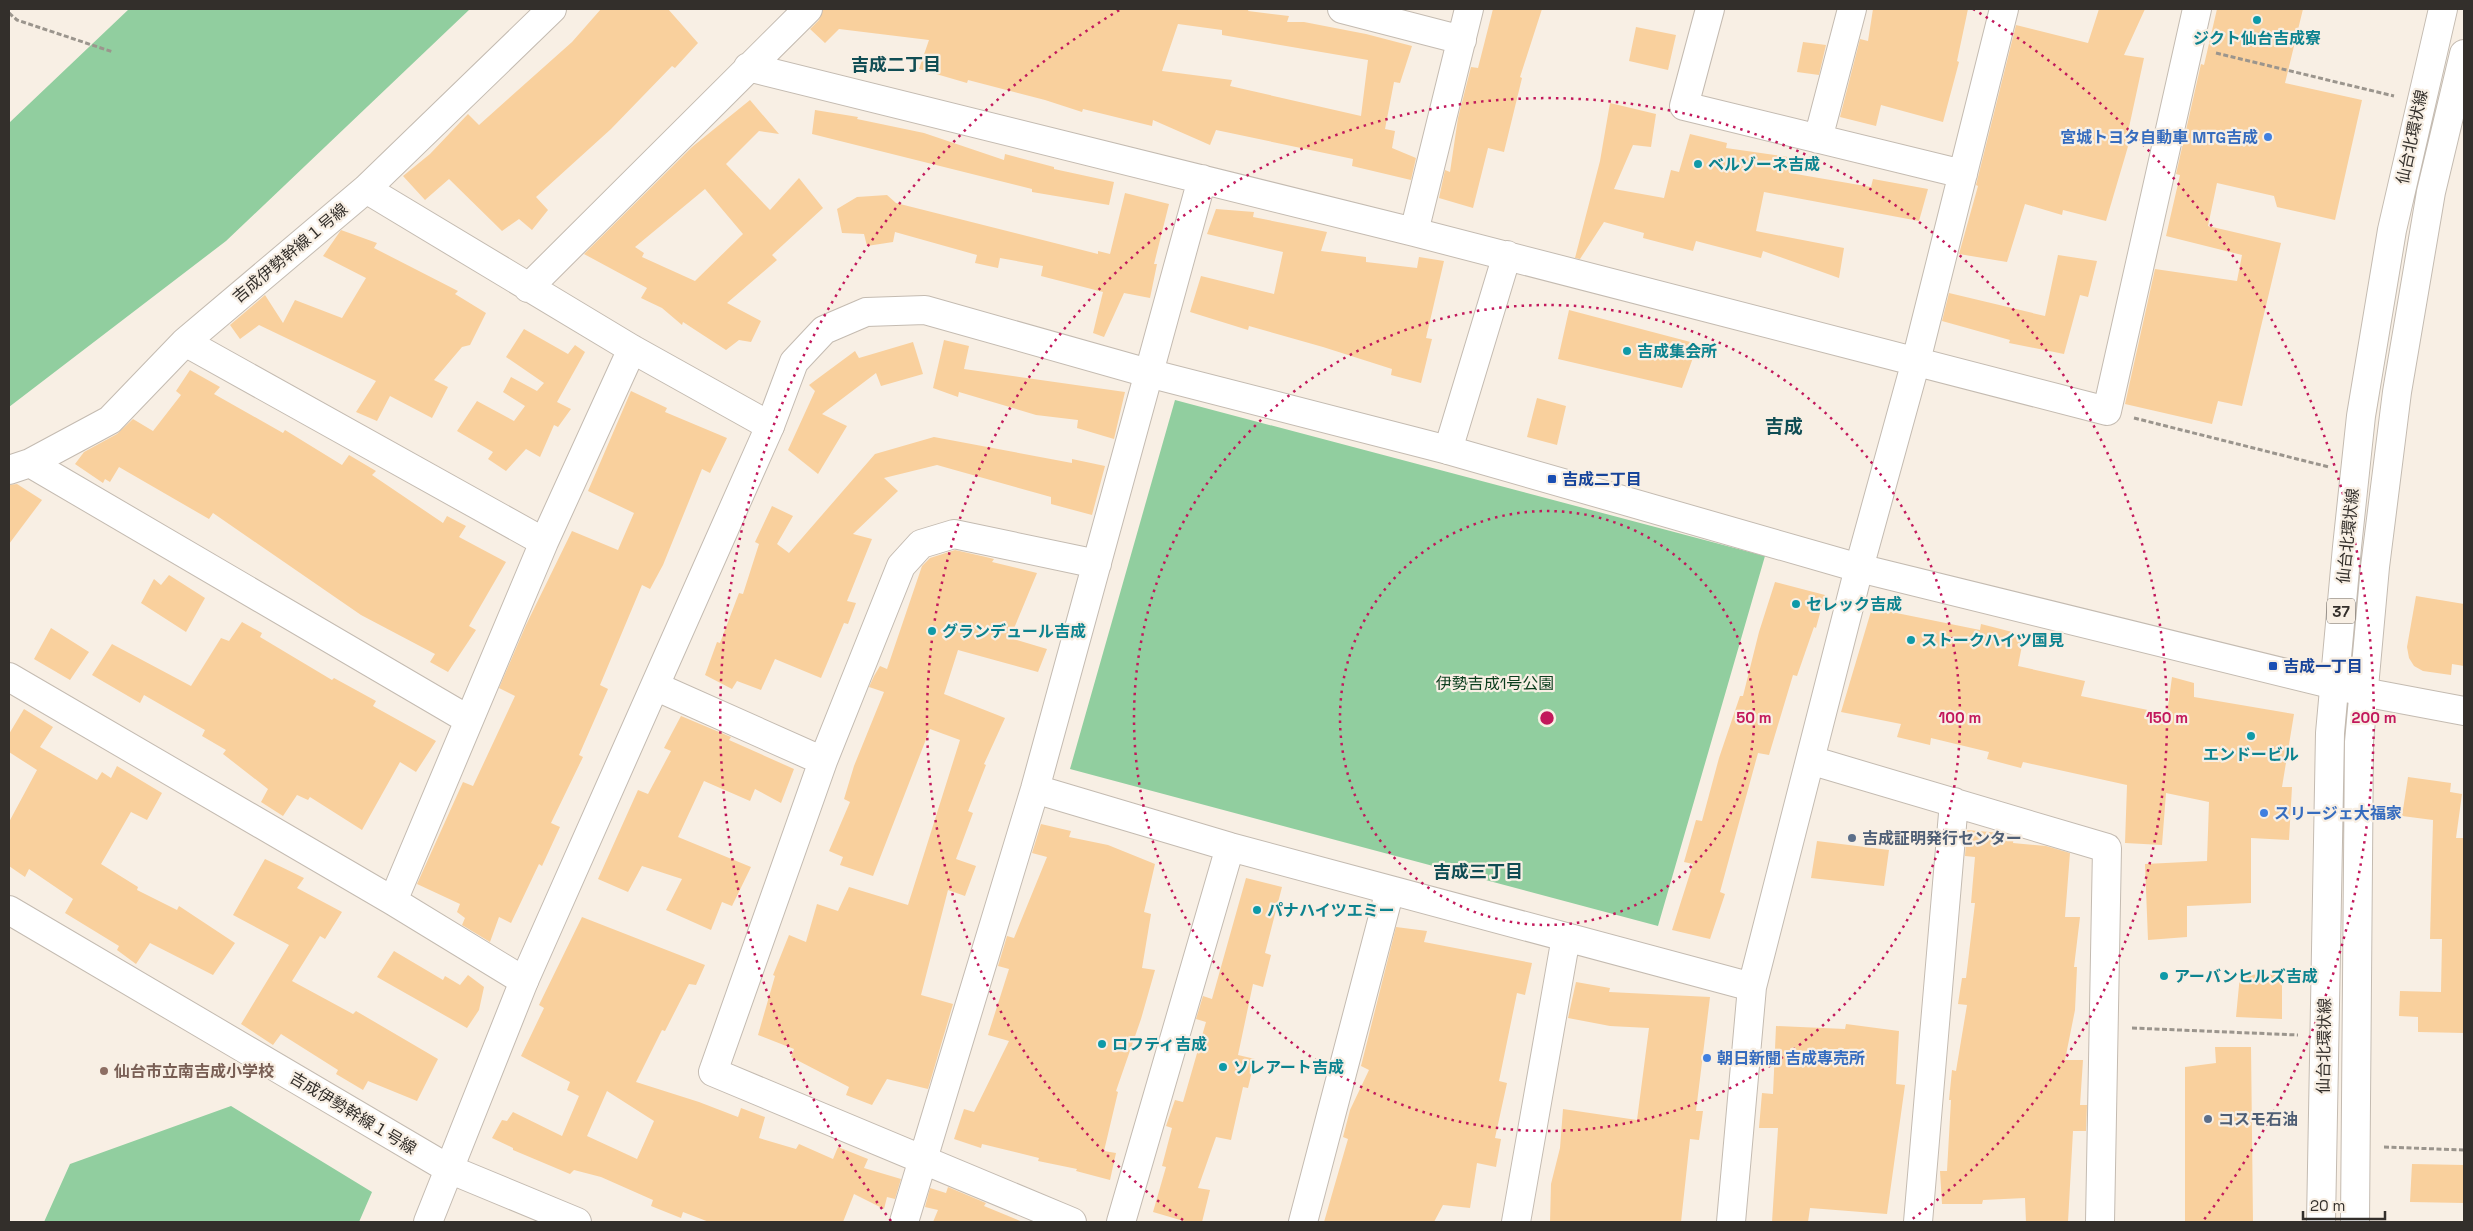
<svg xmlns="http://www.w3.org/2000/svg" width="2473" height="1231" font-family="'Space Grotesk','Noto Sans JP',sans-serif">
<rect width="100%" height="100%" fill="#f8efe4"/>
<path fill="#91ce9f" d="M129,9H470L226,241L9,407V123Z
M1175,400L1765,556L1658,926L1070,769Z
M231,1106L372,1192L359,1222H44L70,1164Z"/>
<path fill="#f9d09d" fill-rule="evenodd" d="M601,9H668L698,43L675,68L672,66L611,129L536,197L548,210L532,230L519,219L502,231L449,179L425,200L403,176L430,154L468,114L479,125L572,42Z
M823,9H1249L1248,11L1289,16L1287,22H1304L1366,34L1412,46L1400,83L1394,82L1385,129L1395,131L1392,148L1416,158L1411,180L1352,166L1353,159L1216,130L1210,145L1153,120L1152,126L1083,109L1082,112L1045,100L968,80L967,83L919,69L929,40L839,29L825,43L810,29L819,20ZM1178,24L1222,30V35L1368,60L1361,116L1230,86L1232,80L1162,71Z
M1493,9H1542L1520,77L1522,78L1504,152L1488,148L1473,208L1439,198L1445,170L1450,172L1458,118L1471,67L1478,68Z
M1873,9H1968L1957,61L1959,62L1943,122L1881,105L1876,126L1840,117L1860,39L1868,41Z
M2099,9H2145L2124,55L2144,58L2128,132L2132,133L2106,221L2063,210L2062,215L2025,204L2007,262L1959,254L1978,186L1976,185L2016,25L2088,43Z
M2217,9H2303L2285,83L2362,100L2335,220L2277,207L2274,196L2217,183L2208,226L2281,243L2242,406L2218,401L2212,424L2125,404L2155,269L2237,281L2242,255L2166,236L2180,175L2176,174L2201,64L2204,65Z
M1636,27L1676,35L1668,70L1629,61Z
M1803,42L1826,45L1819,75L1797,72Z
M750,100L779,134L759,131L726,164L770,210L799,178L823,208L772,255L777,260L727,303L761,321L751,342L739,340L726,350L683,322L682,325L662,308L641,298L647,288L584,254L692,147ZM705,189L743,234L695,281L642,257L644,253L635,247Z
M1610,103L1656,114L1651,147L1633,145L1614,189L1664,198L1671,170L1679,172L1690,134L1727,143L1726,148L1795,158L1790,173L1871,187L1873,179L1928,189L1919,221L1764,192L1756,231L1844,248L1839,278L1763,251L1761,258L1696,241L1693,251L1643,238L1644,233L1604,222L1580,259L1575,258L1600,161Z
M815,110L858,117L857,119L924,133L1004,160L1005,154L1054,167V169L1114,182L1109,205L1032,192V189L812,134Z
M1125,193L1169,204L1154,264H1157L1150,298L1124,293L1104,337L1093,333L1103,292L1041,276L1043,266L1000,258L998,268L975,263L977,255L895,232L893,242L867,246L864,234L842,233L837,209L857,197L887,195L896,203L1098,254V251L1110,254Z
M1216,209L1254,212L1253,217L1327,232L1321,251L1366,257V262L1417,268L1419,257L1444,261L1426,338L1432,339L1421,383L1391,375L1392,369L1323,347L1249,326L1248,330L1190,312L1201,276L1274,294L1283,252L1207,234Z
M341,230L377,243L374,248L458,291L455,294L486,313L470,345L462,347L434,380L448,387L432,418L390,396L377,421L356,412L376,381L259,325L240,339L230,325L265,295L283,323L295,300L342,318L366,278L323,256Z
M2058,255L2097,261L2088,297L2080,295L2064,354L2009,343L2010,340L1942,321L1949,293L2045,316Z
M1569,310L1698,344L1682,388L1558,359Z
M524,329L568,354L575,345L585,352L557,402L571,409L558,427L554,425L540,457L526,449L506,471L488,459L493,452L457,431L477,401L514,421L525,406L503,392L511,377L537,391L544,383L506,357Z
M944,340L969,346L964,369L1125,392L1114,439L1077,428L1078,420L1036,415L959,392L958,397L933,388Z
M913,342L923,374L881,386L876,373L822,414L847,426L818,474L788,450L815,391L809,385L855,351L859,358Z
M190,370L220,387L214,394L283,433L285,430L342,465L349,455L376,471L372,475L443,523L447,516L466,526L459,537L506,562L469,626L476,630L448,672L430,662L435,654L361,615L213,513L209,519L119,467L110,482L105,479L103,483L75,464L84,452L117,434L133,419L153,431L181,395L176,391Z
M631,391L667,408L665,412L727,438L710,473L702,469L663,565L650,589L642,585L600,685L608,689L579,755L583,757L551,823L560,827L542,866L539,864L511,923L499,917L490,942L462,925L465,918L457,912L460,904L417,884L463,782L473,786L515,696L499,688L526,625L572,531L618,550L634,513L588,491Z
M1537,398L1566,406L1557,445L1527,437Z
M934,437L1072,463V459L1105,466L1092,515L1051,504V497L937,465L884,478L898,491L853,534L872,539L847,601L856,603L848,624L844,623L821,678L775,659L761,690L737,681L732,689L705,675L717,642L720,643L739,593L743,594L759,544L755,542L772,506L793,516L777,544L789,553L875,454Z
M17,484L42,500L9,544V485Z
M955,550L986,557L994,559L992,562L1037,573L1010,638L1047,649L1038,672L958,650L944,694L1005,718L984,764L986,765L968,811L973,813L956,859L976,866L965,896L948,890L921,995L953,1004L928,1089L887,1079L872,1105L846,1095L849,1087L791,1057L794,1049L758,1035L775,976L773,975L789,935L806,942L817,904L838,911L849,887L908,905L960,740L930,729L873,876L840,865L843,857L829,851L850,802L844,799L854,766L884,692L869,687L874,676L880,666L887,669L922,566L930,558Z
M169,575L205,598L186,632L141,603L154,579L161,585Z
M1775,582L1825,595L1816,628L1814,627L1797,676L1793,675L1769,755L1758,753L1720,892L1725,894L1710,939L1672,930L1693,864L1684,862L1696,820L1702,821L1719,758L1740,696H1743L1759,632Z
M2416,596L2464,604V666L2452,664L2451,675L2423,671L2414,666L2409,658L2407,647Z
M1872,608L1980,630L1981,624L2024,635L2018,666L2085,681L2081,696L2167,714L2172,677L2194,683V697L2294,714L2282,787H2292L2289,840L2251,838V903L2187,906V937L2148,940L2145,864L2207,861L2209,802L2166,793L2162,845L2125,843L2127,785L2023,762L2021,768L1987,759L1989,752L1931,738L1930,745L1897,737L1901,724L1841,712Z
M242,622L262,633L260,637L332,680L334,678L376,701L373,706L436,741L416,772L400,762L362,830L310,797L308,800L297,795L283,816L261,802L268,789L223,754L226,750L202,736L205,730L144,695L140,703L92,675L112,644L191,686L221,638L229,641Z
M51,628L89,652L70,680L34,659Z
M24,709L53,727L40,747L97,780L102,772L111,778L117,766L162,793L147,820L131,812L101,864L138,887L137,890L177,910L179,906L235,943L213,975L150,943L136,964L117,950L119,946L65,913L73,899L29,869L25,877L9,866V822L37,770L9,752V734Z
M681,716L731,737L729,740L794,769L781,803L755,789L750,801L704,781L678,837L751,867L732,906L722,902L711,930L666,910L682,879L642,866L628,892L598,879L638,790L648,794L671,751L664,748Z
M2408,777L2451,783L2450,792L2462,794L2456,838H2464V1033L2418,1032V1017L2399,1016L2400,991L2441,992L2442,939H2430L2433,820L2402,816Z
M1041,824L1071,831L1069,837L1108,845L1155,864L1144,912L1151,914L1142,968L1155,970L1141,1019L1116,1091L1118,1092L1104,1151L1116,1153L1110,1180L1076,1171L1077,1169L1038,1161L1039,1158L982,1144L981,1148L954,1139L964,1109L974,1112L1009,1041L988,1035L1009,969L998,966L1007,936L1014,938L1047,857L1032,853Z
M1967,830L2001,833L2014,837L2013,843L2046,846L2070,853L2065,917H2080L2074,967H2077L2075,1010L2065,1060H2083L2080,1105H2087L2086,1131H2073L2068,1222H2026L2025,1198L1983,1200L1982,1204H1942L1940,1171H1947L1951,1100H1949L1952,1070L1956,1071L1967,1005L1958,1004L1962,978H1966L1975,903H1971L1975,857L1965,856Z
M1817,841L1889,850L1884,886L1811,878Z
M265,859L304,878L297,888L342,912L325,939L320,936L292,981L353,1014L356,1011L438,1059L417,1101L368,1081L363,1090L336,1074L338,1070L281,1034L273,1045L241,1024L289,945L233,915Z
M1246,878L1282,887L1265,953L1271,955L1263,987L1253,984L1238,1055L1255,1059L1248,1088L1243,1087L1231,1140L1216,1137L1198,1188L1210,1190L1202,1222H1187L1153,1212L1166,1167L1162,1166L1172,1128L1166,1126L1175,1100L1183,1102L1206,1022L1196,1019L1203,996L1212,999Z
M582,917L705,965L696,985L689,984L665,1031L662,1030L636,1082L699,1102L738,1117L741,1108L765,1117L759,1138L796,1149L799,1144L833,1159L838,1147L868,1159L864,1168L901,1179L895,1199L887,1197L884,1209L854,1194L843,1222H709L683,1212L681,1218L651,1206L653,1200L601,1177L574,1170L570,1174L513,1150V1148L492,1138L502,1120L507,1121L513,1112L562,1136L579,1096L567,1090L570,1082L521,1056L544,1008L539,1005ZM607,1091L654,1121L637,1159L587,1136Z
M1396,927L1427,931L1424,942L1532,963L1525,995L1517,993L1499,1081L1507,1083L1495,1138L1501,1139L1496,1167L1477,1163L1470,1208L1443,1205L1434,1222H1324L1348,1139L1343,1137L1350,1110L1369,1070L1361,1066Z
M394,951L443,980L445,976L460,985L468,975L484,987L479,1010L467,1028L377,977Z
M2282,974V1019L2236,1017L2240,975Z
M1576,982L1610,988L1609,992L1710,997L1696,1111H1703L1699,1140L1690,1139L1681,1222H1550L1551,1184L1560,1148L1563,1109L1637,1120L1649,1028L1610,1026L1568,1018Z
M1846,1024L1899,1031L1896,1084L1905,1085L1887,1214L1810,1208L1808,1222H1772L1778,1128H1759L1762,1093L1773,1094L1776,1026L1845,1029Z
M2215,1047H2251L2253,1222H2185V1067L2216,1063Z
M2412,1164L2464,1165V1203L2410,1202Z
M948,1187L986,1203L984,1206L1023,1222H933L938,1210L925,1207L930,1188L946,1193Z"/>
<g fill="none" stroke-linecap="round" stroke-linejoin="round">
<g stroke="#c4bbb1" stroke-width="30">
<path id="minor" d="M1342,9L1462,40
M1710,9L1684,106L1963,174
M748,67L1414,232L2107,411L2197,9
M1818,139L1852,9
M366,189L632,349L770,426
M1414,232L1469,9
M528,288L808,9
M185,342L544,542
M1448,450L1507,255
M30,463L469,720
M9,470L30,463L110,420L185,342L366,189L552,9
M9,677L393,901L524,981
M657,687L823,761
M1810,760L2107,848L2100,1222
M1035,789L1230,847L1752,987
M393,901L544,542L632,349
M9,910L449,1169L577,1222
M904,1222L1035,789L1202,179
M1072,1222L713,1072L823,761L901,566L921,544L954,534L1097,564
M1121,1222L1230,847
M1303,1222L1390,890
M1516,1222L1566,937
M1731,1222L1752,987L1859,568L1916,361L2004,9
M1918,1222L1954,802"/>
</g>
<g stroke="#c4bbb1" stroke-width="30">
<path id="tertiary" d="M428,1222L524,981L770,426L794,362L824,330L866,312L925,310L1148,373L1448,450L1859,568L2363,692L2464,711"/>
</g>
<g stroke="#c4bbb1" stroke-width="30">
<path id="primary" d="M2321,1222L2330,733L2347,547L2361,416L2392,230L2443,9
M2355,1222L2359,742L2375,567L2397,392L2431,192L2464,54"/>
</g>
<path stroke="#9b958d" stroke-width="3" stroke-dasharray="5 2.5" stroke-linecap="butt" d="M9,13L17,20L113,52
M2216,53L2394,96
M2134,418L2329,467
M2132,1028L2298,1035
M2384,1147L2464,1150"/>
<use href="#minor" stroke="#fff" stroke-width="28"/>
<use href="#tertiary" stroke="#fff" stroke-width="28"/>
<use href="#primary" stroke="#fff" stroke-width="28"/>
</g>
<g fill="none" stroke="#c2185b" stroke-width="2.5" stroke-dasharray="2.5 5">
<circle cx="1547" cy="718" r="207"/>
<circle cx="1547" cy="718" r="413"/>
<path d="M1183 1220A620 620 0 1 1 1911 1220"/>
<path d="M891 1221A827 827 0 0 1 1121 9M1973 9A827 827 0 0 1 2203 1221"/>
</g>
<g fill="#0f9aa8" stroke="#f8efe4" stroke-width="2">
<circle cx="2257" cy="20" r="5"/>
<circle cx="1698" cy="164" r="5"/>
<circle cx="1627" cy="351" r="5"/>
<circle cx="1796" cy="604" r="5"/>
<circle cx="932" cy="631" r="5"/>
<circle cx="1911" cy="640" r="5"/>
<circle cx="2251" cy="736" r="5"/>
<circle cx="1257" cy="910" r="5"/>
<circle cx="2164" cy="976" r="5"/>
<circle cx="1102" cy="1044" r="5"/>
<circle cx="1223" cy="1067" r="5"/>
</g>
<g fill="#3f7fe0" stroke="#f8efe4" stroke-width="2">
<circle cx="2268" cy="137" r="5"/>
<circle cx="2264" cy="813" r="5"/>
<circle cx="1707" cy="1058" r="5"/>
</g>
<g fill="#1a4fb4" stroke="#f8efe4" stroke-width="2">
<rect x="1547" y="474" width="10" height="10" rx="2.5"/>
<rect x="2268" y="661" width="10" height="10" rx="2.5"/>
</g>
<g fill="#5c6f8a" stroke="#f8efe4" stroke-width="2">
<circle cx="1852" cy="838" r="5"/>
<circle cx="2208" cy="1119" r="5"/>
</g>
<circle fill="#8d6e63" stroke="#f8efe4" stroke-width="2" cx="104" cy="1071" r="5"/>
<g text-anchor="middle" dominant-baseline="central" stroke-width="4.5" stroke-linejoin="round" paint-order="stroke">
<rect fill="#f8efe4" stroke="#6e6962" stroke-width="1" x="2327" y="598.5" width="28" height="25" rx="4"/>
<g font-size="15" font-weight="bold" fill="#332f2b">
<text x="2341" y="611">37</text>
</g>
<g font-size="16" font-weight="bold" fill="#0d838f" stroke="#f8efe4" text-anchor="start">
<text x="2257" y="38" text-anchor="middle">ジクト仙台吉成寮</text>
<text x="1708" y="164">ベルゾーネ吉成</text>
<text x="1637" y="351">吉成集会所</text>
<text x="1806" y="604">セレック吉成</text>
<text x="942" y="631">グランデュール吉成</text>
<text x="1921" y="640">ストークハイツ国見</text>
<text x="2251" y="754" text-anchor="middle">エンドービル</text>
<text x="1267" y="910">パナハイツエミー</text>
<text x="2174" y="976">アーバンヒルズ吉成</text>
<text x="1112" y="1044">ロフティ吉成</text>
<text x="1233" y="1067">ソレアート吉成</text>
</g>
<g font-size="16" font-weight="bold" fill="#366cbe" stroke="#f8efe4" text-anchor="start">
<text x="2258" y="137" text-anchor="end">宮城トヨタ自動車 MTG吉成</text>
<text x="2274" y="813">スリージェ大福家</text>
<text x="1717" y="1058">朝日新聞 吉成専売所</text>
</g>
<g font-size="16" fill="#332f2b" stroke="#f8efe4">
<text transform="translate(2412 137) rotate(-78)">仙台北環状線</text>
<text transform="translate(290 253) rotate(-40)">吉成伊勢幹線１号線</text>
<text transform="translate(2348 536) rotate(-84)">仙台北環状線</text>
<text transform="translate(2324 1046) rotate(-89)">仙台北環状線</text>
<text transform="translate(353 1113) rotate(31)">吉成伊勢幹線１号線</text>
</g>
<g font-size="16" font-weight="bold" fill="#164399" stroke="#f8efe4" text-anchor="start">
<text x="1562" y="479">吉成二丁目</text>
<text x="2283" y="666">吉成一丁目</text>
</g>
<g font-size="16" fill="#0b3e1d" stroke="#f8efe4">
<text x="1495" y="683">伊勢吉成1号公園</text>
</g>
<g font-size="16" font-weight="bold" fill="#4e5e75" stroke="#f8efe4" text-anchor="start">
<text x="1862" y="838">吉成証明発行センター</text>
<text x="2218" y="1119">コスモ石油</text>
</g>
<g font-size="16" font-weight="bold" fill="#785e54" stroke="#f8efe4" text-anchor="start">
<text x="114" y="1071">仙台市立南吉成小学校</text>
</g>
<g font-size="18" font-weight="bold" fill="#104d54" stroke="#f8efe4">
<text x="896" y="64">吉成二丁目</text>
<text x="1478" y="871">吉成三丁目</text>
</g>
<g font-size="19" font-weight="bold" fill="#104d54" stroke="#f8efe4">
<text x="1784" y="426">吉成</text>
</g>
</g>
<circle cx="1547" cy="718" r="8" fill="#c2185b" stroke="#f8efe4" stroke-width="2.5"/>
<g font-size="15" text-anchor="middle" font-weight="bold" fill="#c2185b" stroke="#f8efe4" stroke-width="4.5" stroke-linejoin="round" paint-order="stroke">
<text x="1754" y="723">50 m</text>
<text x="1960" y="723">100 m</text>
<text x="2167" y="723">150 m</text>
<text x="2374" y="723">200 m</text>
</g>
<rect width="2473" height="1231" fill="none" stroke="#332f2b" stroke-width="20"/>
<path d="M2303 1211v8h82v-8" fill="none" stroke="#332f2b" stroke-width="2.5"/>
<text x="2310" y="1211" font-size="15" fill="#332f2b" stroke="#f8efe4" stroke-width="4" paint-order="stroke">20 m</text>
</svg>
